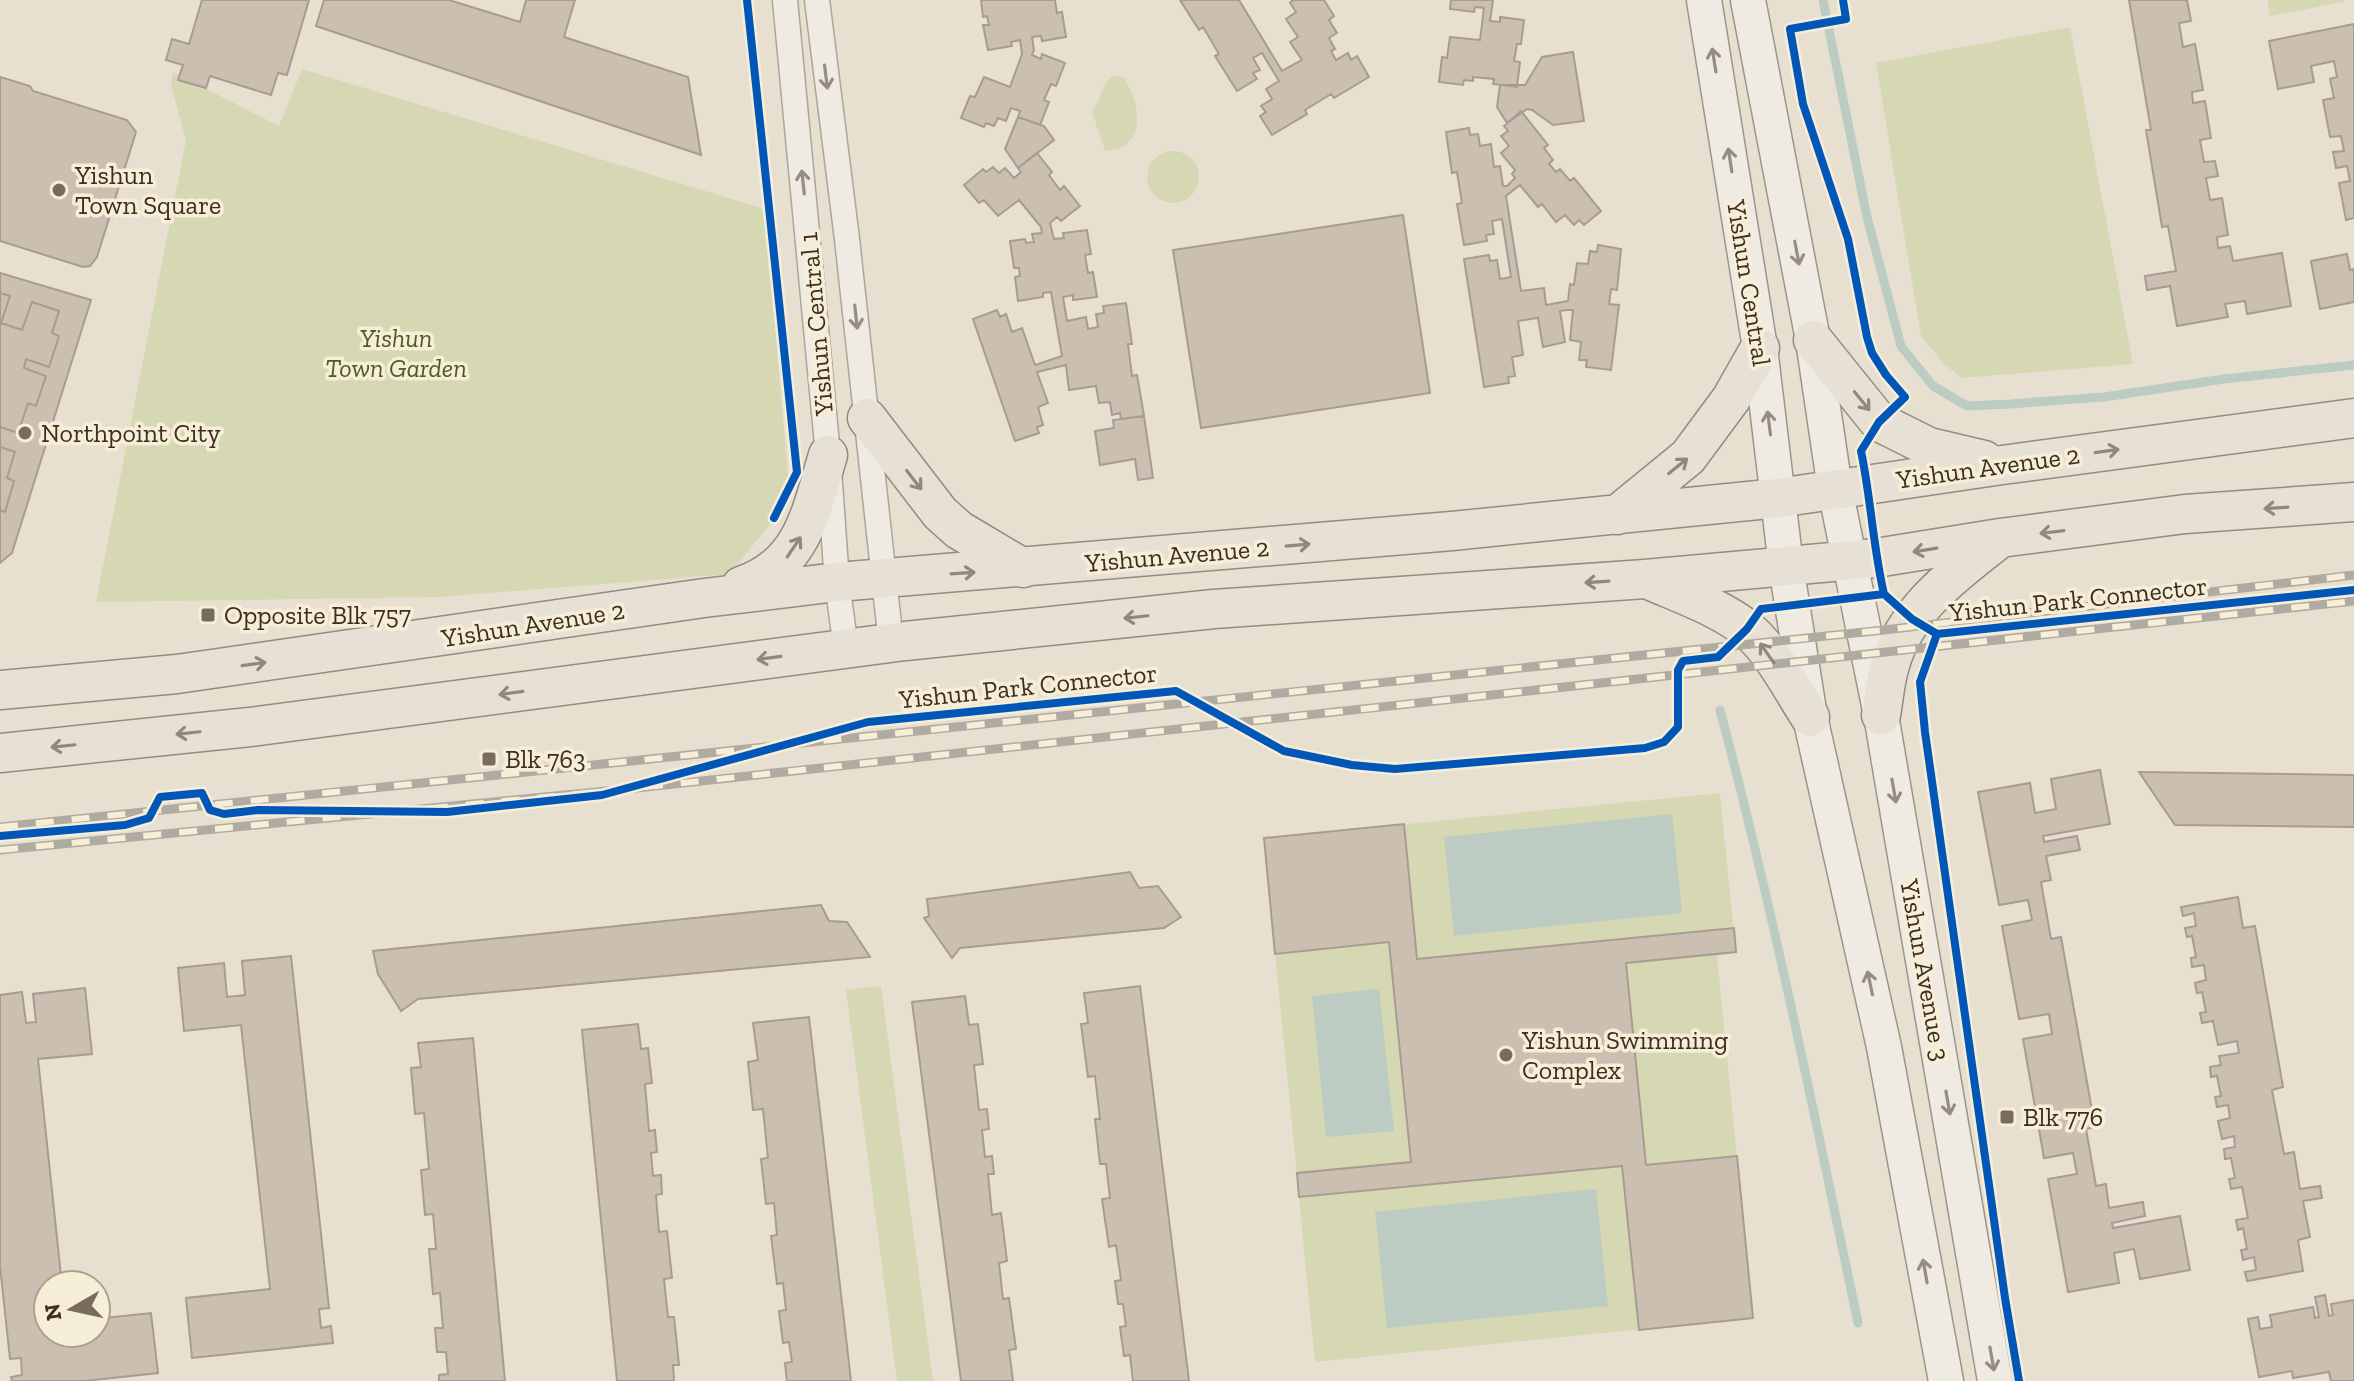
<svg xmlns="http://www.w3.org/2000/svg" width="2354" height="1381" font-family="'Zilla Slab',serif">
<rect width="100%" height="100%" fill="#e7e0d1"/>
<path fill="#d6d7b3" d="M2267,0H2344V2L2270,16Z
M2070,27L2133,364L1962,378L1944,364L1921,336L1876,63Z
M302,69L765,209L790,499L730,574L438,597L96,602L186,140L171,85L173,72L279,126Z
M1113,76L1123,77C1136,94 1147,132 1123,147C1119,150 1110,150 1105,151L1092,112C1100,101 1103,81 1113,76Z
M1147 177a26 26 0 1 1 52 0a26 26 0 1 1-52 0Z
M1720,793L1736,952L1717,955L1753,1318L1315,1362L1264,838Z
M881,986L933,1381H897L846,990Z"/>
<path fill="#bcccc2" d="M1672,814L1682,913L1454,936L1444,837Z
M1379,989L1394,1131L1326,1137L1312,996Z
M1596,1189L1608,1306L1387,1328L1375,1212Z"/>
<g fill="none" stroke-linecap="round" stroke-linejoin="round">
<path stroke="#bcccc2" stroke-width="9" d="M1823,0L1867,217L1901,346L1933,386L1967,406L2010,404L2104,397L2224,379L2354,365
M1720,710C1774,913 1815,1118 1858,1323"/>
</g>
<path fill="#cbbfb2" stroke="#a89c90" stroke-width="2" d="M202,0H309L287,75L278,73L271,95L210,76L206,88L178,80L183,65L166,60L172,39L189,44Z
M324,0H449L520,22L526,0H575L564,37L688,77L701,155L316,26Z
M981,0H1055L1057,13L1062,12L1066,37L1042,41L1041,36L1032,37L1034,50L1032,55L1041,59L1042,54L1065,63L1056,86L1051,84L1044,100L1049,102L1040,125L1018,117L1020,111L1011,108L1006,121L998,118L994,126L986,123L984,127L961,118L970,96L975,97L984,77L1010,87L1022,54L1020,40L1011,42L1012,46L988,50L983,25H989L987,16L983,17Z
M1180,0H1239L1282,71L1302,60L1290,42L1298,37L1286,19L1296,12L1290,3L1293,0H1324L1334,16L1329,20L1337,33L1329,38L1335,49L1331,51L1336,60L1348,53L1351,60L1357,56L1369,77L1334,98L1331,94L1305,110L1307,114L1272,135L1260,116L1266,112L1261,106L1272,99L1266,89L1279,81L1262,53L1253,58L1260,70L1253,73L1257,79L1237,91L1215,56L1219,54L1203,27L1199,30Z
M1451,0H1493L1490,21L1500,22V17L1524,20L1521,44H1517L1514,61L1520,62L1517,87L1493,84L1494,79L1473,77V81L1464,80L1463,85L1439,82L1442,57L1447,58L1450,37L1480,40L1484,8L1475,7L1474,12L1450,9Z
M2129,0H2187L2191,21L2179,23L2183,47L2195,44L2203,90L2192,92L2193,103L2205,101L2211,138L2200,140L2204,162L2215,161L2218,176L2206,178L2210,200L2222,198L2228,235L2217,237L2218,248L2230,246L2233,261L2282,253L2291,306L2247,314L2245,301L2225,304L2228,317L2177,326L2170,286L2147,290L2145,276L2176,271L2168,226L2162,227L2146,130H2151Z
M2354,24V218L2346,220L2339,183L2350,181L2347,166L2336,168L2333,152L2344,151L2341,136L2330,137L2323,100L2334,98L2330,79L2337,77L2334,61L2311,66L2314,82L2278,89L2269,41Z
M1573,52L1584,121L1553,125L1532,110L1527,109L1507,123L1497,107L1500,85H1525L1542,57Z
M0,77L30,86L33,91L127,120L136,132L97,257L90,266L83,267L0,241Z
M1521,111L1548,145L1544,148L1553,160L1549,164L1556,172L1560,169L1570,181L1574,178L1601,211L1584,225L1579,220L1574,225L1565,215L1556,222L1542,204L1538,207L1520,185L1506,196L1521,291L1544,288L1546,305L1568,301L1570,284L1574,285L1577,263L1588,264L1590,251L1597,252L1598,245L1621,249L1617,290L1611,289L1609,304L1619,305L1611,370L1586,367L1587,360H1579L1581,342L1570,340L1573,310H1567L1560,311L1565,342L1543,347L1538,318L1518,321L1523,355L1512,357L1515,376L1508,377L1509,383L1484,387L1464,259L1489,255L1490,261L1497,260L1500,279L1511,277L1502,219L1492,221L1494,234L1486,235L1487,241L1464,245L1457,204L1462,203L1457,172L1452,173L1446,132L1469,128L1470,135L1478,134L1480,146L1491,144L1494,167L1500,166L1503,186H1507L1515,178L1512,174L1515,170L1501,153L1509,146L1501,136L1508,131L1504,126Z
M1018,117L1044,126L1054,140L1018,168L1005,149Z
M1037,153L1052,172L1049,175L1060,190L1064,186L1080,206L1061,221L1057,217L1050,223L1054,239L1064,238L1063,233L1087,230L1091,254L1085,255L1088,273L1093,272L1097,297L1073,300V295L1063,297L1067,321L1086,317L1088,329L1098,327L1096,314L1104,313L1103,306L1126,303L1132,344H1128L1132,376L1137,375L1144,416L1121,419L1120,413L1112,415L1110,402L1099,403L1096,386L1069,390L1066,365L1037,372L1048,403L1038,407L1043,425L1037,427L1039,433L1015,441L973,319L997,310L1000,317L1006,314L1012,332L1022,328L1035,365L1062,356L1051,292L1043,293V297L1018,301L1015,277L1020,276L1019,268H1014L1010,241L1025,239L1026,243L1034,242L1032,234L1042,233L1041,227L1019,200L998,216L984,200L979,203L964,185L983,169L986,172L993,167L999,173L1005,168L1014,178L1021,172L1018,168Z
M1403,215L1430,393L1201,428L1173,250Z
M2347,254L2350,270L2354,269V302L2320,309L2311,261Z
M0,273L91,300L12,553L0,563Z
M0,293L10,296L1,323L22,330L32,302L59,311L52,333L59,336L49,367L26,359L24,368L46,376L36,406L28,403L18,433L0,427Z
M1144,416L1153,478L1138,480L1135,459L1100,465L1095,431L1114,428L1113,420Z
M0,447L15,452L7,478L14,481L5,512L0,510Z
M2100,770L2110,824L2043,836L2044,842L2077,836L2080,850L2046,856L2051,880L2041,882L2051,939L2061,937L2095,1127L2086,1129L2096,1186L2106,1184L2109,1208L2143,1202L2145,1216L2112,1223L2113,1228L2180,1216L2190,1270L2140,1279L2134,1249L2114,1253L2119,1283L2068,1292L2048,1179L2077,1174L2073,1153L2044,1158L2023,1039L2052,1034L2049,1014L2019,1019L2002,926L2032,920L2028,900L1999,905L1978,792L2030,783L2035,813L2056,809L2051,779Z
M2139,772L2354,775V827L2175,825Z
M1404,824L1417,959L1734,928L1736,952L1626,963L1646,1165L1737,1156L1753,1318L1639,1330L1622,1166L1299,1197L1297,1173L1411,1162L1389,942L1275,954L1264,838Z
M1130,872L1139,888L1158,886L1181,917L1164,928L960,948L952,958L924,918L929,916L927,899Z
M2238,897L2243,928L2255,926L2283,1087L2272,1090L2284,1154L2294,1152L2300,1189L2320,1186L2322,1198L2303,1201L2310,1237L2298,1240L2303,1271L2247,1281L2245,1272L2256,1270L2254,1257L2243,1260L2241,1250L2247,1249L2243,1228L2238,1230L2236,1220L2248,1218L2242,1187L2231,1189L2229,1179L2235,1178L2231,1158L2225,1159L2224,1149L2235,1147L2234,1136L2222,1139L2218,1121L2230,1118L2228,1105L2217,1107L2215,1097L2221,1096L2217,1076L2211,1077L2210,1067L2221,1065L2219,1056L2239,1053L2237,1041L2218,1045L2213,1021L2202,1023L2200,1013L2206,1012L2202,992L2197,993L2195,983L2206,980L2204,965L2192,967L2191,958L2196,957L2192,936L2187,937L2185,928L2196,926L2194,913L2183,916L2181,907Z
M821,905L829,921L847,922L870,957L418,999L401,1011L378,974L373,951Z
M291,956L329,1308L319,1309L321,1328L331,1326L333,1343L192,1358L186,1298L270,1289L241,1025L184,1031L178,968L224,963L227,997L245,995L242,961Z
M1140,986L1189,1381H1133L1130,1355L1124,1356L1120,1327L1126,1326L1123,1304H1118L1115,1281L1121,1280L1116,1245L1109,1247L1102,1199L1110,1198L1106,1164H1100L1095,1119H1100L1095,1076L1088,1077L1081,1024L1088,1023L1084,993Z
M85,988L92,1054L38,1059L62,1285H48V1333H96V1319L151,1313L158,1373L84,1381H12L11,1377L22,1375L21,1358L10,1359L0,1266V995L22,992L26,1023L36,1022L33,994Z
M965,996L969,1025L978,1024L983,1064L974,1065L979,1110L987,1109L989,1129L982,1130L985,1157L992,1156L994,1174H988L992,1215L1001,1213L1007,1261L999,1263L1003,1299L1009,1298L1016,1349L1009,1350L1013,1381H961L912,1002Z
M809,1017L851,1381H787L785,1363L792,1362L789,1342L783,1343L779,1311L786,1310L783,1283L777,1284L771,1236L777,1235L774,1203L766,1204L761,1159L768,1158L763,1109L753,1110L748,1062L758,1060L753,1023Z
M638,1024L641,1049L648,1048L652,1083L645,1084L649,1131L655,1130L657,1152L651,1153L653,1176L661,1175L662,1194L656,1195L659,1232L667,1231L672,1278L664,1279L668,1317H674L679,1365H673L674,1381H617L582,1030Z
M473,1038L505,1381H439V1375L448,1374L446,1352H437L435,1328H443L440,1293L433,1294L429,1249H436L433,1214L425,1215L421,1170L429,1169L424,1113L415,1114L411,1068L421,1067L418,1043Z
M2325,1295L2329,1316L2333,1315L2331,1304L2354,1300V1381H2331L2329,1372L2293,1378L2292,1371L2259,1377L2248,1319L2258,1317L2260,1329L2272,1327L2270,1315L2313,1307L2315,1318L2319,1317L2315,1297Z"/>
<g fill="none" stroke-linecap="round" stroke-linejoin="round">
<g stroke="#ada599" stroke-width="27">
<path id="minor" d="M785,0L828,455L837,582L846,649
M817,0L847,239L891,643"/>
</g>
<g stroke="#9c958a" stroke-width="37">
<path id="secondary" d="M1704,0L1760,348L1786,566L1810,717L1884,1047L1946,1381
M1748,0L1813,340L1835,489L1881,715L1995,1381"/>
</g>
<g stroke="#928b80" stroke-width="41">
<path id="primary" d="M1813,340L1879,422L1929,447L1984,460
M867,418L940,513L959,530L1023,568
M1617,515L1688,457L1731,399L1760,348
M1647,579C1680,594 1720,607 1748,630C1773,651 1793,691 1810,717
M741,586C804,565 811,511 828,455
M0,690L177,674L704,598L837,582L1452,531L1778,498L2002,465L2354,418
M1881,715C1884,698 1885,681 1890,665C1906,608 1954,575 1998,540
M0,753L250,727L905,641L1214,609L1645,579L1876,558L2000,538L2185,514L2354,502"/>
</g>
<use href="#minor" stroke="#efebe3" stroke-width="24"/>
<use href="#secondary" stroke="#efebe3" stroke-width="34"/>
<use href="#primary" stroke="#e6e1d4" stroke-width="38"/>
<g stroke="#afaaa2" stroke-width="9">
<path id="rail" d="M0,827L1884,630L2354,575
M0,850L637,788L2354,601"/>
</g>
<use href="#rail" stroke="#f7eed8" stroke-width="6" stroke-dasharray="18" stroke-linecap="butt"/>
<g stroke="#f7eed8" stroke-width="13">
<path id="cycleway" d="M747,0L797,472L774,518
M1843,0L1846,19L1790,29L1803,104L1848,239L1867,337L1872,353L1886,375L1905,397L1879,422L1861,451C1871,499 1873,547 1884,594
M1937,634L1920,682L1925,732L2005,1298L2019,1381
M0,836L125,825L149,818L160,797L202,793L210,810L224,814L258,810L447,812L602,795L868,722L1176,691L1284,751L1352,765L1395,769L1645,748L1664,742L1678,727V670L1683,661L1718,657L1747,629L1761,609L1884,594L1912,619L1937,634L2354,590"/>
</g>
<use href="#cycleway" stroke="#0057b8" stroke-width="8"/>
</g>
<defs><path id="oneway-shaft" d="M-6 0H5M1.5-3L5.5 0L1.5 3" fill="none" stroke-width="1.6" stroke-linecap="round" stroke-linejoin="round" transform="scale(2)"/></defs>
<g stroke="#968c82">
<use href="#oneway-shaft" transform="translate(1714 60) rotate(-99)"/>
<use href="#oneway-shaft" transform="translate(826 77) rotate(83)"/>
<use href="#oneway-shaft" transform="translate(1730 160) rotate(-99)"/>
<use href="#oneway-shaft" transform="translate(803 182) rotate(-96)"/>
<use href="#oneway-shaft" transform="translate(1797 253) rotate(79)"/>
<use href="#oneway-shaft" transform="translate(856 317) rotate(84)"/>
<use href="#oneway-shaft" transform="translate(1769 423) rotate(-97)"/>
<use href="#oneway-shaft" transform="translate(1894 791) rotate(80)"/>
<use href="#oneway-shaft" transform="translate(1870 983) rotate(-102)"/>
<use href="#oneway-shaft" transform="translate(1948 1103) rotate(80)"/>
<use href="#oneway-shaft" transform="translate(1925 1271) rotate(-100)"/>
<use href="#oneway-shaft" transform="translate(1992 1359) rotate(80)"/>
</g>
<g stroke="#92887a">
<use href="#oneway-shaft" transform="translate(1862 401) rotate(51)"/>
<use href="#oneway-shaft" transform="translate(2107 451) rotate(-8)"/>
<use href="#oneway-shaft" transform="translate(1678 466) rotate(-39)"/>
<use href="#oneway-shaft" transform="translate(914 480) rotate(52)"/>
<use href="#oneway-shaft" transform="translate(2276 508) rotate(176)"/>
<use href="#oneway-shaft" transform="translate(2052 532) rotate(173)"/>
<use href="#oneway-shaft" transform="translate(1298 545) rotate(-5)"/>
<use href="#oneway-shaft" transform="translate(794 547) rotate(-56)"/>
<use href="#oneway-shaft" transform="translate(1925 550) rotate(171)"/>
<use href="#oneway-shaft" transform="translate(963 573) rotate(-4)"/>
<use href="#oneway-shaft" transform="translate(1597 582) rotate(176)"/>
<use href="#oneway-shaft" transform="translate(1136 617) rotate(174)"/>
<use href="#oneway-shaft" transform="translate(1767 653) rotate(-125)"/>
<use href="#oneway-shaft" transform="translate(769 658) rotate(172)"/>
<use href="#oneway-shaft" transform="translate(254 664) rotate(-8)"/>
<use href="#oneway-shaft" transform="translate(511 693) rotate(172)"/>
<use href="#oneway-shaft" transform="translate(188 733) rotate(174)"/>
<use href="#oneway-shaft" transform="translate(63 746) rotate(174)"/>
</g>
<g fill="#786c5e" stroke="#f7eed8" stroke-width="3">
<circle cx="59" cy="190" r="8"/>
<circle cx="25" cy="433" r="8"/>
<rect x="200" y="607" width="16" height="16" rx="4"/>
<rect x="481" y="751" width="16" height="16" rx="4"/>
<circle cx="1506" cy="1055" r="8"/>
<rect x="1999" y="1109" width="16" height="16" rx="4"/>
</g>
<g text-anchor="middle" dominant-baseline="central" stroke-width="7" stroke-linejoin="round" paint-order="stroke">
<g font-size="26" fill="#3d2e20" stroke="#f7eed8" text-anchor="start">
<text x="75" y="175">Yishun<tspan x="75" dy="30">Town Square</tspan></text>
<text x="41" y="433">Northpoint City</text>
<text x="224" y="615">Opposite Blk 757</text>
<text x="505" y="759">Blk 763</text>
<text x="1522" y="1040">Yishun Swimming<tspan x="1522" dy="30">Complex</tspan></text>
<text x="2023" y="1117">Blk 776</text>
</g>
<g font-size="26" fill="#3d2e20" stroke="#f7eed8">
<text transform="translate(1749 283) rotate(81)">Yishun Central</text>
<text transform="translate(816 324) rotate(-95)">Yishun Central 1</text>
<text transform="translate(1988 467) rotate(-8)">Yishun Avenue 2</text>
<text transform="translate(1177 555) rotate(-5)">Yishun Avenue 2</text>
<text transform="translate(2078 599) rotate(-6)">Yishun Park Connector</text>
<text transform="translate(533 624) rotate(-9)">Yishun Avenue 2</text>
<text transform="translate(1028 686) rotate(-6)">Yishun Park Connector</text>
<text transform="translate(1925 970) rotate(80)">Yishun Avenue 3</text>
</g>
<g font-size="26" font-style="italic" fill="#4d5a26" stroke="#f7eed8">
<text x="396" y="338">Yishun<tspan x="396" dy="30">Town Garden</tspan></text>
</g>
</g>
<g transform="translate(72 1309) rotate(261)"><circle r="38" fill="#f7eed8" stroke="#ada18e" stroke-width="2"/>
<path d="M0-6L14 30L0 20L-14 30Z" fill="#786c5e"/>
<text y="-12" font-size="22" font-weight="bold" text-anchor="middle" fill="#3d2e20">N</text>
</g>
</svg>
